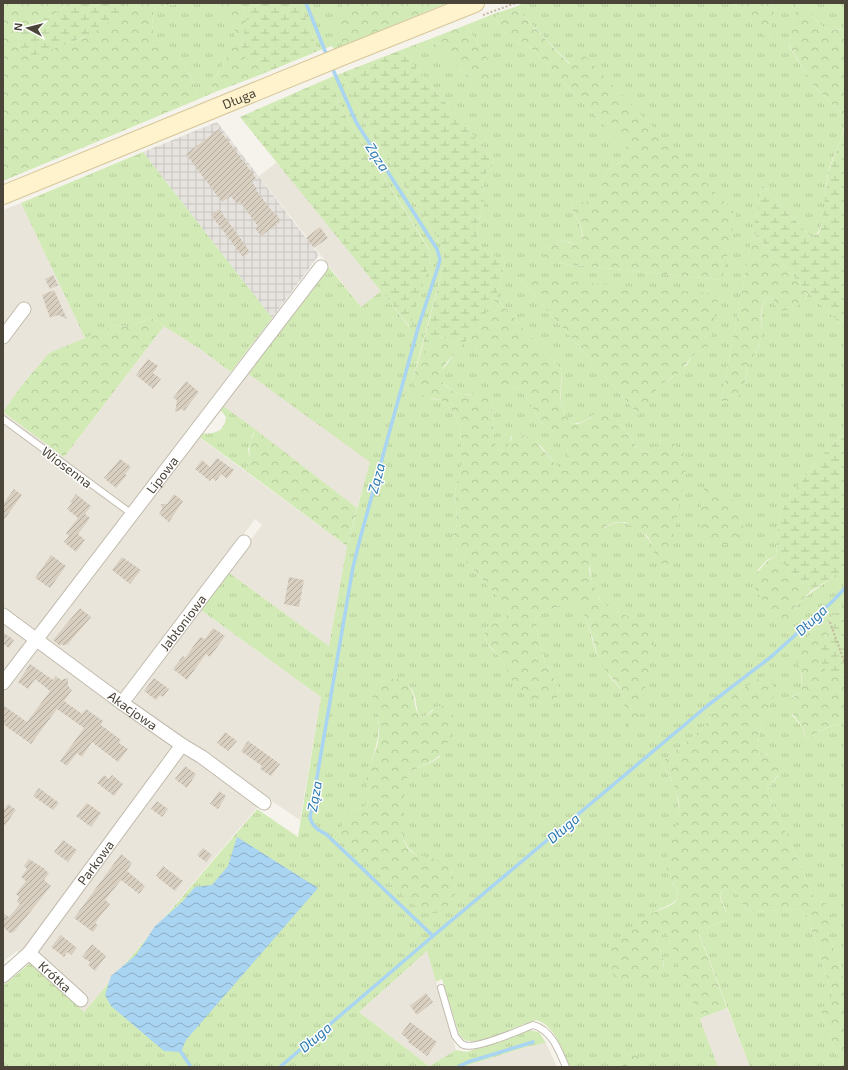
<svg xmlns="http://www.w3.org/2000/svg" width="848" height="1070" font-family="'Exo 2',sans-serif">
<defs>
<pattern id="industrial-grid" width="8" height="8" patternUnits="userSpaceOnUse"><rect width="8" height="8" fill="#e6e2dd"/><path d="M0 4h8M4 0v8" fill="none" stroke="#c7c3be"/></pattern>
<pattern id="grass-tufts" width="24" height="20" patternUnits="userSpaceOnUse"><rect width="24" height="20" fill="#d2eab5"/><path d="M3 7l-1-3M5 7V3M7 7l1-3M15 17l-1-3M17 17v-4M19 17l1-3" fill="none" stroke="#b6ca9c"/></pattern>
<pattern id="forest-crowns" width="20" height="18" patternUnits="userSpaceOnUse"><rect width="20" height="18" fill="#d2eab5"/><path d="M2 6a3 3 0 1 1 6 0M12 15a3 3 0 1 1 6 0" fill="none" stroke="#b6ca9c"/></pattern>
<pattern id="wetland-marsh" width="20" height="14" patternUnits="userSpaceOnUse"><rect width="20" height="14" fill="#d2eab5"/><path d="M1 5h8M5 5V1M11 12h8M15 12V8" fill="none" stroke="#b6ca9c"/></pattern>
<pattern id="water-waves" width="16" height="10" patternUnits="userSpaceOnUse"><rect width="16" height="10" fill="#a9d4f2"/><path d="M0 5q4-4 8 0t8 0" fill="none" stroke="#8caec5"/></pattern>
<pattern id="building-hatch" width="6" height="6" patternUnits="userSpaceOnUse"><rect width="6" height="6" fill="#d8cfc1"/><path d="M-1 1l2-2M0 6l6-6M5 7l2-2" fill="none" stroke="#b1aa9e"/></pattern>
</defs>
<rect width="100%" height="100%" fill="#f6f3ec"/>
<path fill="#eae5da" d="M277,162L381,291L361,307L259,176Z
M21,203L85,338L49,353L22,385L3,412V210Z
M164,326L200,349L231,372L189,430L347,546L329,646L228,572L232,564L262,525L255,519L125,694L151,669L154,672L201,610L321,697L300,820L266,797L84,1012L17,951L3,962V412L64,457Z
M247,373L371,461L357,508L222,405Z
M427,951L456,1050L429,1066L359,1012Z
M727,1008L750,1067H718L699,1019Z
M546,1043L557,1067H462L530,1046Z"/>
<path fill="url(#industrial-grid)" d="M217,122L319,255L272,318L143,152Z"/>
<path fill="url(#grass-tufts)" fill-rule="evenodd" d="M184,3C192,3 203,1 212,3C222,5 233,21 235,30C236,36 232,49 229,54C223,66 215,75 211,86L215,92L199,99C195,90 191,77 187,70C172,45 143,45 155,7Z
M300,3H316V4L317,3H344C339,18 335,32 343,46L334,50L332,46L318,51Z
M524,3H732L768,39L776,3H797L789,46L813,85L845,117C845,138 833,153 828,173C824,190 827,209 821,226C819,232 817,234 811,237L762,185L721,401L745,383C746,376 747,369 750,362C753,355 759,349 760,342C764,326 757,310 768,296L772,297L776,306L806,299L808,292L845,328V433L822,455L784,505L778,529L776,556L767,560L757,571L790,614C805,592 827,585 845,566V604L827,621L811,633L800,666L802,686L801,692L792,697V715L803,728L806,740C818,731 831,725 845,723V981L830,937V910L827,904L814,897L767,790L778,776L768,754L762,755L758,754C757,736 762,721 770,705L714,710L703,728L662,762L676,790L679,810L672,883C686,901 672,903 658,910C651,913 645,917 639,921L648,979C672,972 663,958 656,940L666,931L718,1067H642L636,1050L617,1063V1067H570C563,1051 554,1024 536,1020C519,1025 484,1043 469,1041C464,1041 462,1038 459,1034L442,979L436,982L427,951L359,1012L429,1066L456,1050L467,1052L528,1030L539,1032L546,1043L530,1046L462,1067H3V986L30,963L84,1012L257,809L298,837L321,697L201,610L228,572L329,646L347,546L370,462L247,373L328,266L361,307L381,291L409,327L430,261L429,249L345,115L329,78L342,73L367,127L443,247L444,264L412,382L432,399L441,400L446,404L452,411L457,421L460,432L462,451V464L455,490L457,525L453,535L457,551L510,611L504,619L488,626C486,630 484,634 485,638C487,647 497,653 502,660C514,679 518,697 543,704L559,695L558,686L545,662L535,625L536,618L541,613L550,610L569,601C590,608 589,639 598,656C601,663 606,671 610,677C615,683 620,687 623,694C626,704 625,715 627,725L619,612C612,609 603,605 599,598C586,579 585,535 610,525C615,523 620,521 625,523C633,525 648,536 651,543C656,555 657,560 668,568L661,440L654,449L647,453L638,448L618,421L593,415C586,421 580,424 571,423C556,403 562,393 562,370L496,298L505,263L480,246L477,239L478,224L484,204V193L482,182L484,175L492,168L494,160L401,50L430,39L467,77L474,82L488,59L466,25L496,13C498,34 513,40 530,47L629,151C625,164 617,162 609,170C601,179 604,198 589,201C584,203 578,201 573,202L571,207C575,218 586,230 581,242L576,244L563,240L554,245L544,248L556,263L722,280L582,53L570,64L515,7ZM518,277L709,346L698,352L691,357L687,365L672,378L663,383L657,389L639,415ZM393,679C398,681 407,683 410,687C417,694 415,708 420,717L426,716L433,709L440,757L432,762L409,772L406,780L403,799V839L409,849L418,856L432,858L445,864L452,872L455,887L350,812L362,808L369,803L371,795L368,789L367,779L368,767L374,754L378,737L379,725L373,695L376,684L381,681Z
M799,3H845V29L826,30Z
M143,152L272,318L231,372L200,349L151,318L128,327L116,325L85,338L21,203Z
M468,336L476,349L478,357L510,388L518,389L526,396L539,420L553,431L560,438L567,449L569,456V468L565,471L558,467L541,446L523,434L511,437L509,447L505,451H499L494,444L493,408L472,394C469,394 466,395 463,395C455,393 439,384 440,375C440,374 442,370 443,369Z
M222,405L256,430L252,436L248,449L250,459L246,471L198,436L200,433C213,435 225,432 226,417L219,408Z
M732,887L746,908L752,912L798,909L807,915L833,996L821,1012L841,1067H750L699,933L708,928L724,920C725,918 726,916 726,914C727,903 709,891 732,887Z"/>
<path fill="url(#forest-crowns)" d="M3,3H69C63,7 57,13 50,16C33,25 15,21 19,48L49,50L83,38L117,16L126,3H184L155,7C143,44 172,45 187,70C191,77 195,90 199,99L3,181Z
M213,3H240C241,5 244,8 245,11C250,24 239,39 242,52C244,59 261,65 265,73L215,92L211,86C213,79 218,74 221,67C227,58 235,43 235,32C235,21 221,9 213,3Z
M344,3H447L343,46C334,29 338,21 344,3Z
M732,3H776L768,40Z
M797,3H799L826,30L845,29V117L813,85L789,45Z
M515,7L569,64L582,53L736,214L722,280L556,263L547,260L543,253L544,248L554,245L563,240C570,243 574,245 581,242C587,230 575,218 571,207L573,202C578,201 584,203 589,201C604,197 601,179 609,170C617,162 625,164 629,151L530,47C513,40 498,34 496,13Z
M466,25L488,59L491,75L486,81L474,82L467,77L430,39Z
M753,232L808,292C805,305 795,308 783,311L776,306L772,297L768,296C762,303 760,313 761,322C761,326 762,330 762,334C760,348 751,358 747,371C745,379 745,390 738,397C733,401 726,401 721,401Z
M518,277L719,294L709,346L698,352L691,357L681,372L663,383L657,389L647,408L639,415Z
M496,298L562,370C561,393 556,403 571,423L578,424L589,419L593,415L599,413L603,414L618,421L638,448L647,453C657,448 657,441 666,438L672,441L688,458L668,568L661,563L654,553L651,542L647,536L625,522H617L606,526L600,533L593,547L589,570L591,578L599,599L609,607L633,619L645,628L655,637L637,732C634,730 629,727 627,725C622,716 626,703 623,694C619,683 609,677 603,667C592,649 591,608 569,601L550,610L541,613L536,618L535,625L545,662L558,686L559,695L553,702L543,704L533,701L520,691L512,680L502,660L487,643L484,635L488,626L504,619L510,611L457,551L453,535L457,525L455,490L462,464V451L460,432L457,421L452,411L446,404L441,400L425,397L420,394L412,382L420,355C428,353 434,342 441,337C448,339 454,345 462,346C452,357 429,375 448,388C453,391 459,395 465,395C473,395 482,390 488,398C499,414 488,435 499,451H505C510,445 510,438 516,433C541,437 546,460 565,471L569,468V456L567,449L553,431L539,420L526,396L518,389L496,386L488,381L481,373L476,349L468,336Z
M151,318L164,326L64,457L3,412L22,385L49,353L116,325L128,327Z
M256,430L357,508L347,546L246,471L250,459L249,443Z
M706,480C723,492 756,512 738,538C733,544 726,546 719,545L697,523Z
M776,556L811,591L795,607L786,622C775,611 750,594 754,577C755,573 759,571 762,567C767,561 768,560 776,556Z
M827,621L830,631L825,638L832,675H845V723C830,725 818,731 806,740C805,736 805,731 803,728C799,719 781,708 793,697C795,695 799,694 801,692C804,678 800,666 794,654L811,633Z
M771,673C772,680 774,688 773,695C772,703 768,709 765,716C760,728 757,740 758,754C765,757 770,752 778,755L783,768L767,790L814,897L827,904L830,910V937L845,981V1067H841L821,1012L824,1005L833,996L807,915L798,909L752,912L746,908L732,887C709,891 726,903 726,914C726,916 725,919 724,920L708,928L699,934L727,1008L699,1019L666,931L656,940C659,948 665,959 663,967C663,968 662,972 661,973C656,980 630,984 622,981C612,975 607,962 607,951C618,938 633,924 648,915C655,911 671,907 676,901C683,892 670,883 668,874C662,852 678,832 679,811C680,793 670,778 662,762L703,728L714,710L754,681Z
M393,679H402C420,695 410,701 420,717C422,717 424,717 426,716C435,711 433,704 446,706L453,715L454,719C445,758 444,756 409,772C403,789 404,806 404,823C404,828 402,834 403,839C404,842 407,847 409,850C416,856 423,856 432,858C457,865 456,883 454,905C442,913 437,914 422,912L336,836L350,812L362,808L369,802C370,796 369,794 368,788C366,782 367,775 367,769C368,764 372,760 374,755C378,746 380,734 379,724C378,714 368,694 375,685C379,680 387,680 393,679Z
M630,1048L636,1050L642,1067H617C617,1059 622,1051 630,1048Z"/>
<path fill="url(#wetland-marsh)" d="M69,3H126C114,31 59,47 32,56L19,48C15,21 33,25 50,16C57,13 63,7 69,3Z
M240,3H300L318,51L265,73C260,64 249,63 243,55C237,47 250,22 245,11C244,8 241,5 240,3Z
M401,50L494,160L492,168L484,175L482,182L484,193V204L478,224L477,239L480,246L505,263L496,298L462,346C454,345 448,339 441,337L424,354L420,355L444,264L443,247L367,127L342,73Z
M329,78L345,115L429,250L430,261L410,327L240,117Z
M845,128V328L808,292L753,232L762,185L811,237L819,233L822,224L828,173Z
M845,433V566L836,575L811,591L776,556L778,529L784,505L822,455Z
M845,604V675C841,674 835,676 832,675C829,675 826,671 825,669C815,655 821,644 830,631L827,621Z"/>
<path fill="url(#water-waves)" d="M237,837L318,888L186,1040L181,1052L164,1051L111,1006L105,995L111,976L136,955L155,926L182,902L195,887L212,885L228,866Z"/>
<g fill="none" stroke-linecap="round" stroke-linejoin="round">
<path stroke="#a9d4f2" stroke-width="3.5" d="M306,3L327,56
M331,65L356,122L437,249L440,259L438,267L418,328L360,539L353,567L310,818C313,827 318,830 326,834L433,936
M181,1052L191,1067
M280,1067L433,936L707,706L772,656L834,600L845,588
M458,1067L468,1062L533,1042"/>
</g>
<path fill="url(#building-hatch)" d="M219,129L256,178L251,181L257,189L256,190L274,214L275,213L281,221L261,236L255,228L258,226L240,202L237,204L231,196L222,202L186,154Z
M219,209L250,252L243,257L211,215Z
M320,227L328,238L314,248L306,238Z
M53,275L58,285L50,289L45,279Z
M54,290L67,319L58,315L50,318L42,295Z
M148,359L158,366L153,373L161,379L153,389L136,375Z
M186,381L199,392L184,411L182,409L175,412L177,400L173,398Z
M217,458L234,470L227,479L221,474L216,481L212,478L210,481L195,469L202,460L210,467Z
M120,459L131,467L125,474L127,475L116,488L104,478Z
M14,489L22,495L3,521V504Z
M76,494L91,506L85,514L90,518L78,534L85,540L76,552L64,542L69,536L66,533L78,518L67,509L72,503L70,502Z
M174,494L183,501L169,522L159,514L162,509L161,504H167Z
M51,555L66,566L50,588L35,578Z
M122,557L141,570L130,584L112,570Z
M289,577L304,580L299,607L284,604Z
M80,608L91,617L67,645L66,644L64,646L62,644L60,646L53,640Z
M213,628L225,636L210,657L206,654L187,680L173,669L183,656L185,658L200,637L205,639Z
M3,632L14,640L9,648L3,644Z
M30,664L53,680L56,676L61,680L68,678V686L72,690L64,701L82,714L86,709L103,721L101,725L121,740L119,743L128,749L118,762L92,742L82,757L77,753L67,766L60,761L84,728L57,709L31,744L3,724V705L27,722L50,691L35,679L28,689L18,682Z
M154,678L169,689L163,697L160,695L156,700L144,691Z
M225,732L237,741L228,751L217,743Z
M248,741L280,764L271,776L260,769L262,766L241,751Z
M185,766L196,774L187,788L175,779Z
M104,775L109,779L112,775L123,784L114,796L97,783Z
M39,788L59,803L53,810L33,796Z
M219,791L226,796L218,809L210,804Z
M157,801L168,809L162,817L151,809Z
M87,803L101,813L91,827L76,816Z
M8,804L16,810L3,828V811Z
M63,840L77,850L68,862L54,852Z
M203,848L212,855L206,862L197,855Z
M121,854L132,863L127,871L145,886L139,894L121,880L105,900L110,904L95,923L98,925L93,932L74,918Z
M29,859L45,869V870L49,873L44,880L51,886L14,932L10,933L3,927V913L9,917L20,904L17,902L19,897L16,894L26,881L21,877L27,869L24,866Z
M163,866L183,881L175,891L156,876Z
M61,935L77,948L71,955L67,952L64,957L51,947Z
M92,944L106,956L95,971L88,965L90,962L82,957Z
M426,993L433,1002L417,1015L410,1006Z
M410,1022L437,1042L427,1056L408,1042L409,1040L401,1034Z"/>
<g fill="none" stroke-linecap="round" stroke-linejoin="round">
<g stroke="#c2bbae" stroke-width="8">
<path id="lane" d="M3,419L132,514
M441,988L455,1036C458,1039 460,1044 464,1045C475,1050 520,1030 533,1025C552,1030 559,1051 566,1067"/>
</g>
<g stroke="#c2bbae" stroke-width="15">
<g id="street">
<path d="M3,337L24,309"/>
<path id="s1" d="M3,615L122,703L182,745L202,757L264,803"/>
<path id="s2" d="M3,683L321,267"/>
<path id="s3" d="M122,703L244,542"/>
<path id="s4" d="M29,953L81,1000"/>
<path id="s5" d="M3,976L29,953L182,745"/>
</g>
</g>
<g stroke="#d6c79b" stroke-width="20">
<g id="secondary">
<path id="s6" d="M3,195L340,57L475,3"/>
</g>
</g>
<path stroke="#c4b79f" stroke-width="2" stroke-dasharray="2 2" stroke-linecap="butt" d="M483,15L516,3
M830,622L845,664"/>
<use href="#lane" stroke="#fff" stroke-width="6"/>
<use href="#street" stroke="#fff" stroke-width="13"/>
<use href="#secondary" stroke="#fff3cd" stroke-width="18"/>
</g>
<g text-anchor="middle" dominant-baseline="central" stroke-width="3" stroke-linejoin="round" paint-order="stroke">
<g font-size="13" fill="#4b4439" stroke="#fff">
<text stroke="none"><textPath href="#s6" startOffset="255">Długa</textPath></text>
<text transform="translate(67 467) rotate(37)">Wiosenna</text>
<text stroke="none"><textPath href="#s2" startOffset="262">Lipowa</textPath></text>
<text stroke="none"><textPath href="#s3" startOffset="101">Jabłoniowa</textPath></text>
<text stroke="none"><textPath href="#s1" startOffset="161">Akacjowa</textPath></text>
<text stroke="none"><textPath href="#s5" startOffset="147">Parkowa</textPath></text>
<text stroke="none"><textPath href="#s4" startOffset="35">Krótka</textPath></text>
</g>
<g font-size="14" font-style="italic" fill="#2e7ab2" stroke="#fff">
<text transform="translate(378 157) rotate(57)">Ząza</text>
<text transform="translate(376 478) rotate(-75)">Ząza</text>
<text transform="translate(811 620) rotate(-43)">Długa</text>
<text transform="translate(314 796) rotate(-80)">Ząza</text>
<text transform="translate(563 828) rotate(-40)">Długa</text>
<text transform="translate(315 1037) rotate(-40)">Długa</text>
</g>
</g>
<rect width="848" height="1070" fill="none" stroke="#4b4439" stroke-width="8"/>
<g transform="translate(28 28) rotate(277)" stroke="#ffffff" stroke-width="3" paint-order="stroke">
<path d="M0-3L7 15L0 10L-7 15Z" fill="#4b4439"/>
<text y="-6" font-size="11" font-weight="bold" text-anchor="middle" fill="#4b4439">N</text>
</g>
</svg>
